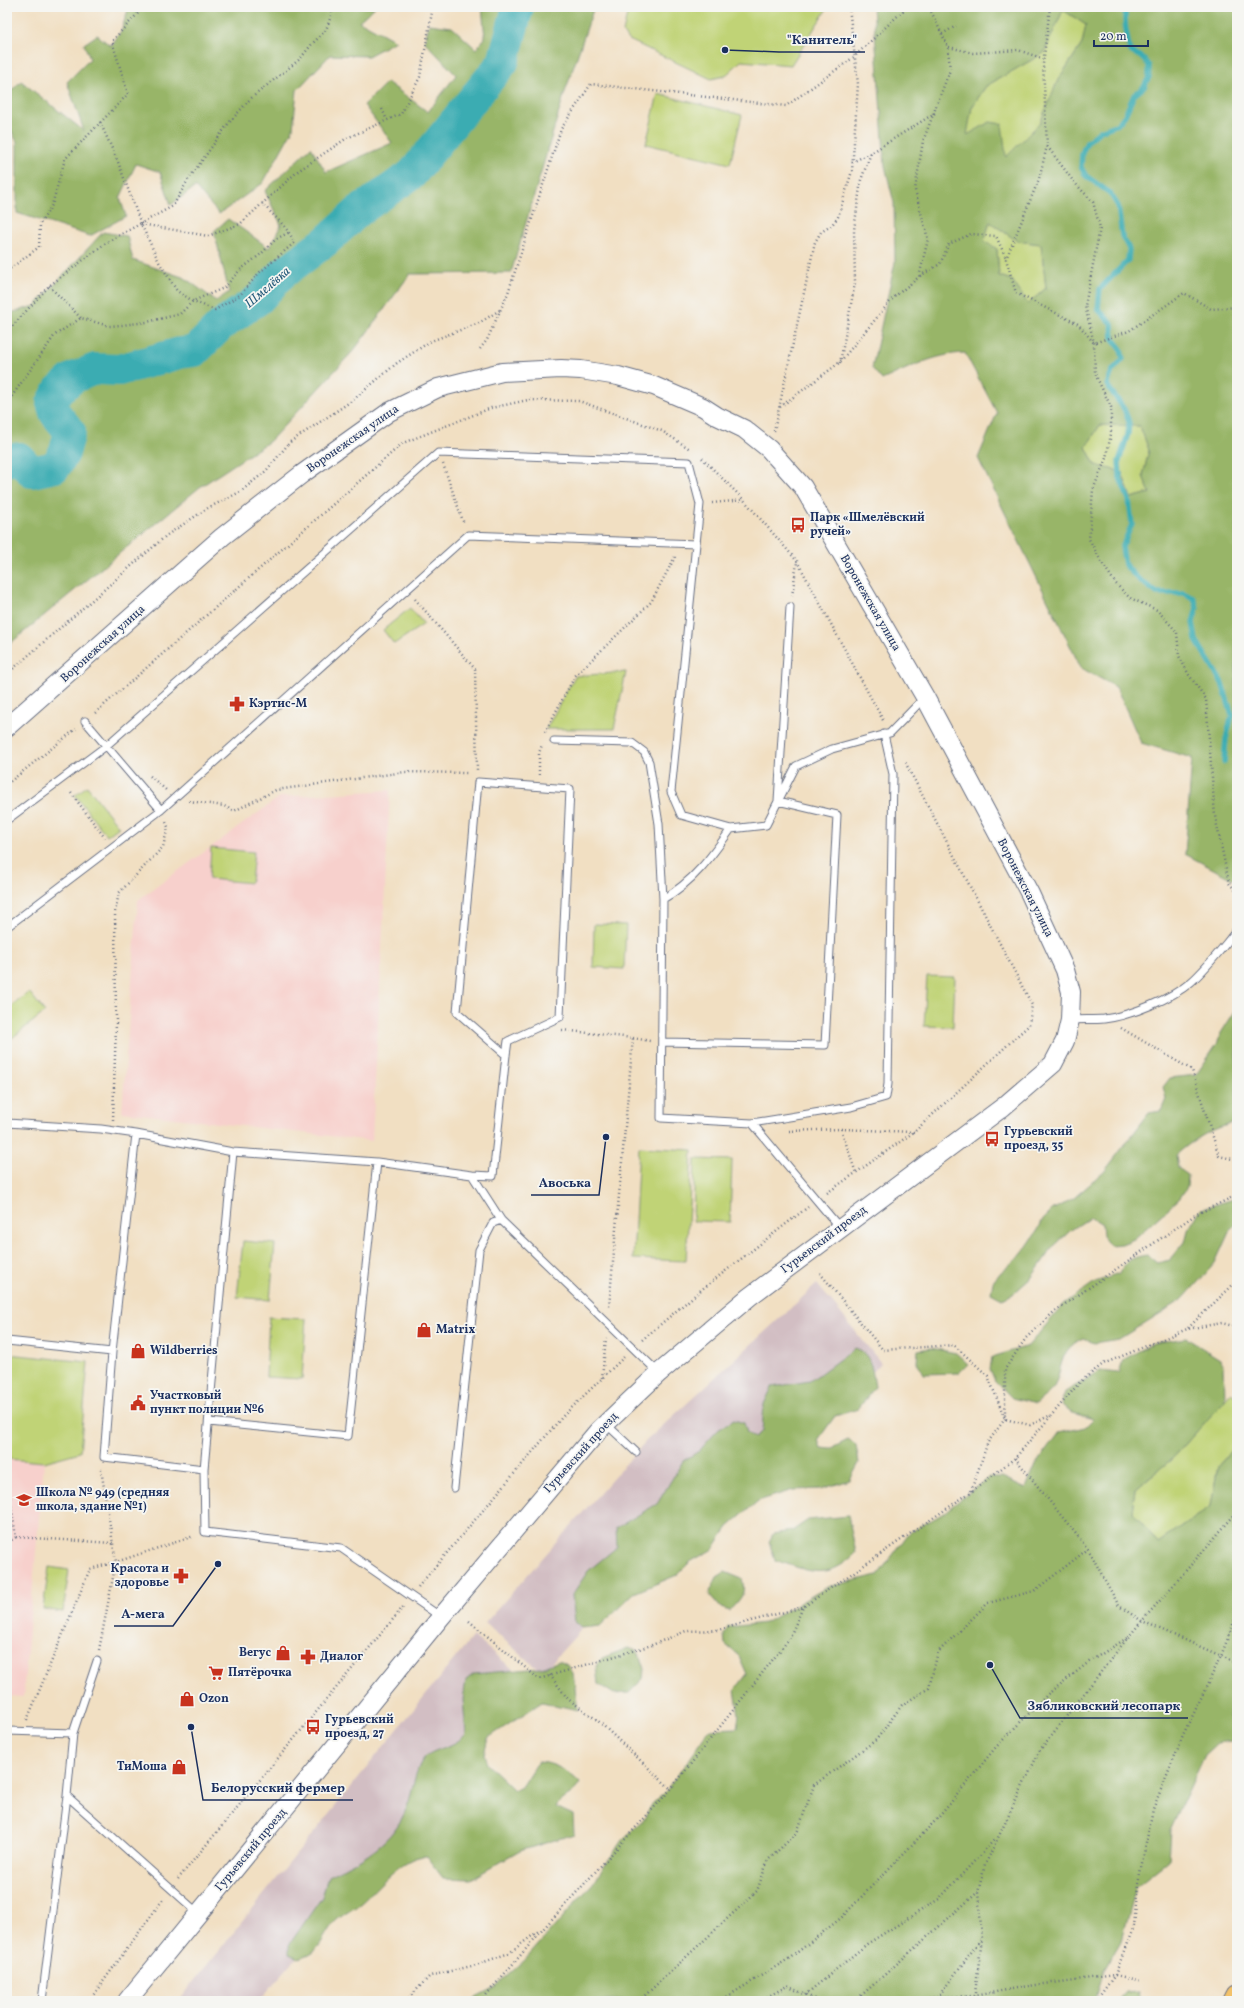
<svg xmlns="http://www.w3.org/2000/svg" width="1244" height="2008" font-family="Vollkorn,serif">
<rect width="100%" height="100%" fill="#f6f6f2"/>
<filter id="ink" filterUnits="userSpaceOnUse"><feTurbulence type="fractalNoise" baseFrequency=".025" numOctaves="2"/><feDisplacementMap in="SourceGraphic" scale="8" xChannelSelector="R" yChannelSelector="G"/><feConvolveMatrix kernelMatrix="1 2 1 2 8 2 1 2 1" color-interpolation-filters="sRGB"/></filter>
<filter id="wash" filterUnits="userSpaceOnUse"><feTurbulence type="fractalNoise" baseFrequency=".012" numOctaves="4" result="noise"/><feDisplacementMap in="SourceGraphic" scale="16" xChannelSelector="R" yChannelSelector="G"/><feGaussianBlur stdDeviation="0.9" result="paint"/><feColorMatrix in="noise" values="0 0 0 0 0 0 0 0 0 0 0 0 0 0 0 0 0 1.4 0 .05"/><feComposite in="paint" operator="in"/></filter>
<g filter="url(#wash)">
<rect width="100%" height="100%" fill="#f1dfc2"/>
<path fill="#f7d0cc" d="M390,790L372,1141L122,1112L138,900L280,797Z
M7,1354L88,1362L80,1452L44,1462L23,1697L7,1696Z"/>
<path fill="#d2bec3" d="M817,1284L881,1363L842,1406L647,1557L542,1673L485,1623L646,1441Z
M473,1636L532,1685L259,2001H178Z"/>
<path fill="#c0d376" stroke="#6e816a" d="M627,7H828L791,65L741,61L725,76L711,79L627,39L623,32L628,10Z
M1063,10L1086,25L1082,44L1058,80L1040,123L1006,157L966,135L972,107L986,86L1044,53Z
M658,94L742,115L730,164L646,144Z
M990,222L1017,241L1041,244L1046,288L1028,304L1012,280L999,276L997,249L984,241Z
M1100,425L1140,426L1149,450L1143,476L1150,493L1131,498L1122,472L1095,465L1086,447Z
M410,608L424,624L394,644L383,630Z
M626,672L614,729H546L575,676Z
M87,786L119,827L107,836L75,795Z
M211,848L254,852L251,883L209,879Z
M594,924L626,925L624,969L593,967Z
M927,976L955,977L953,1027L924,1026Z
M29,992L45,1012L7,1042V1010Z
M639,1147L692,1150L686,1261L633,1259Z
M695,1159L732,1160L730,1222L693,1221Z
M243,1241L275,1244L270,1300L237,1297Z
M269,1317L306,1319L302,1379L266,1377Z
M7,1354L88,1362L80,1452L44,1462L7,1459Z
M1231,1393L1237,1397V1445L1218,1466L1211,1506L1158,1543L1132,1511L1135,1489L1173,1458Z
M49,1567L69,1570L63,1612L43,1609Z"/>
<path fill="#98b567" stroke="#5a7262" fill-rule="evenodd" d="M129,7H375L359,21L396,41L368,56L330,55L297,90L293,129L263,183L219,214L195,187L171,205L160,172L136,164L120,198L126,216L90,236L17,213V142L7,122V95L21,81L84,131L67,82L90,59L84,44L97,35L111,46L121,31Z
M482,7H594L564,95L511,273L410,274L355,349L270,441L200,487L7,646V314L35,306L103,232L127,236L133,260L185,278L216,301L229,292L214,231L228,219L269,248L281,225L265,191L311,147L326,172L392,143L364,105L387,82L428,112L456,75L425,42L429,24L452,27L476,49L485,38Z
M873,7H1237L1236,881L1185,854L1192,758L1141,743L1116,687L1081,668L978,458L997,413L965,353C934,354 909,368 882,380L872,368L895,262L894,203L885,166ZM1063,10L1086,25L1082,44L1058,80L1040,123L1006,157L1002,124L990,122L967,135L972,107L986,86L1044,53ZM990,222L1017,241L1041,244L1046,288L1028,304L1012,280L999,276L997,249L984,241ZM1100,425L1140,426L1149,450L1143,476L1150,493L1131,498L1122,472L1095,465L1086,447Z
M1237,1008V1123C1213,1127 1194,1139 1176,1155L1178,1168L1188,1175L1187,1187L1180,1198L1134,1239L1122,1244L1110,1245L1103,1236L1102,1224L1091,1217L1071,1230L1053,1247L1032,1277L1013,1294L1002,1299L991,1293L993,1282L1001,1272L1021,1255L1038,1230L1043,1219L1052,1210L1074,1198L1104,1172L1149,1113L1161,1111L1166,1099L1163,1087L1170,1078L1196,1075L1217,1044L1221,1033Z
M1237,1198V1224L1230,1230L1215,1263L1182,1300L1119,1339L1094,1343L1083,1338C1058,1351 1064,1365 1054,1387C1050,1393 1041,1399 1036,1404L1012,1398L995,1381L990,1369L992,1357L1028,1346L1064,1304L1095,1282L1119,1274C1125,1261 1132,1257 1147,1255L1157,1263L1170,1260L1185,1242L1188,1230L1201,1209Z
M1186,1338L1220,1359L1224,1365L1225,1400L1173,1458L1135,1489L1132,1511L1158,1543L1211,1506L1218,1466L1237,1445V1708L1230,1710L1228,1716L1237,1726V1740L1218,1743L1205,1755L1170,1830L1168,1861L1135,1887L1121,1941L1104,1970L1095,2001H472L474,1998L495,1987L525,1960L593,1883L623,1839L643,1821L652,1804L667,1790L710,1729L737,1728L739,1715L735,1690L747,1674L739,1656L725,1644L724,1635L728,1627L765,1623L827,1587L878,1575L909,1533L942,1514L989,1477H1002L1026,1488L1036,1464L1059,1433L1085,1427L1093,1419L1070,1412L1061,1404L1065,1392L1100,1371L1119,1373L1123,1360L1153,1343Z
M855,1348C872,1354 872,1370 875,1387L858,1409L835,1416L818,1440L821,1448L830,1449L848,1440L856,1445L859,1463L850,1480L821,1489L793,1490L758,1501L728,1527L713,1549L690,1562L677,1575L634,1593L600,1626L582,1628L575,1622L572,1595L588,1571L617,1547L616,1528L657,1504L683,1461L699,1451L718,1430L734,1420L744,1423L747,1433L755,1438L762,1431L764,1404L772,1387L810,1381Z
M931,1348L956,1353L968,1364L959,1373L923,1374L917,1362L918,1350Z
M848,1516L856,1553C827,1582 809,1571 775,1560L769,1542L773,1534L792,1531L808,1520Z
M725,1572L742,1579C747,1595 739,1600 729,1611L721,1608L709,1594L717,1577Z
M628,1648L638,1651L644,1669L643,1679L629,1693L614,1694L598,1684L596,1666L602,1658Z
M559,1661L568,1665L573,1673L578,1710L542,1702L488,1738L484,1755L487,1764L514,1790L522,1787L538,1762C553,1762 570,1772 580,1783C574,1795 562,1796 556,1807L573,1815L574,1834L520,1851L471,1879L443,1878L426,1856C402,1856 378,1888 361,1903C354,1909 345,1913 338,1919C320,1935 325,1952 298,1958L289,1954V1945L322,1897L328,1876C361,1860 394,1843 407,1807C413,1792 414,1771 424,1758C433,1748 455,1748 466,1734L463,1699L466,1680L474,1674L541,1668Z
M1138,1991L1140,2001H1118L1126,1992Z"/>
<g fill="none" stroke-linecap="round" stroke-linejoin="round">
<path stroke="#3aacb2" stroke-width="5.5" d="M1126,7C1123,19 1127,40 1131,52L1140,56L1149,65V77L1144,87L1134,95L1125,115L1118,124L1100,131L1087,142L1082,153L1081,167L1086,176L1110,193L1118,206L1122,236L1129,249L1128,260L1100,289L1098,309L1112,324L1113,339L1121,349L1123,359L1112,371L1107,385L1124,409L1129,422L1128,434L1119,461L1120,478L1129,500L1132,524L1122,547L1125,565L1137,578L1157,593H1183L1194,598L1197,608L1193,622L1196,640L1222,683L1232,715L1226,739L1224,762"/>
<path stroke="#3aacb2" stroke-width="32" d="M7,461L19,458L32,472L55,467L64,453L70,432L55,413L52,403L59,390L73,378L95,369L119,370L180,353L195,351L221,325L259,299L282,274L326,241L359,211L412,174L503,62L518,7"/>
</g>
</g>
<g filter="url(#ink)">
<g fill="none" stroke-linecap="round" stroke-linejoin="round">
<g stroke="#666d81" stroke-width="9">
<path id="service" d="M85,721L161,810
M554,741L632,743L644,752L649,762L659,824L663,899
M7,820L106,746L438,453L689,462L700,504L671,792L681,815L731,829L766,825L796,766L832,749L890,733L925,697
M731,829C711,857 693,882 663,899L661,1118L752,1123L840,1228
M7,927L161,810L468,535L696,544
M1071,1020C1082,1019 1093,1020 1104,1019C1130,1016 1171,999 1191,982C1208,967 1222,948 1237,930
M662,1042L825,1045L837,815L778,801L790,607
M7,1123L101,1129L136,1134
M752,1123L851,1107L886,1097L888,1084L893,774L884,734
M472,1175L493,1176L506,1055L508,1041L560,1017L570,789L478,782L457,1012L506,1055
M7,1341L112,1352L104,1457L204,1469L205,1532L341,1548L441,1617
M112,1352L136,1134L233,1152
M209,1422L348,1436L377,1162
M606,1424L636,1452
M204,1469L233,1152L377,1162L472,1175L501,1220L659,1373
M454,1488L479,1250L493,1223L501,1220
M7,1731L73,1733L67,1796L198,1913
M73,1733L97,1661
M42,2001L67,1796"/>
</g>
<g stroke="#666d81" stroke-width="20">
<path id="tertiary" d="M7,727L222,537L302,474L389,412L438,388L502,372L561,369L581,370L618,376L654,386L703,407L717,416L744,429L769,449L803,487L925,697L1030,894L1065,970L1071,992L1070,1020L1065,1041L1053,1064L1003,1107L749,1297L659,1373L598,1431L441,1617L127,2001"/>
</g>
<g stroke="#666d81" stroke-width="24">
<path id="trunk" d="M1234,2001L1237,1995"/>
</g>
<path stroke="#666d81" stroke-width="2.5" stroke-dasharray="1 3" stroke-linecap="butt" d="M1050,7L1043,64L1047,146L1074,182L1093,202L1100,228L1085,306L1094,343L1095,374L1111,407V434L1106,458L1093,490L1089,539L1102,563L1116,584L1130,598L1157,610L1177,632L1179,656L1189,675L1206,699L1215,816L1229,883L1237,892
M942,34L956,26
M949,47L973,53L1018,50L1044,59
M382,109L387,120
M100,122L118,162L141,224L159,262L177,291L193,301L215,310L240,295L259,273L294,243C289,227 273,216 262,203
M1047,146L1039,179L1006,259L1016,293L1078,324L1094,343L1129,331L1184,293L1211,309L1237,307
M852,162L871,153
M141,224L208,236L240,224L298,171L347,138L401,114L420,77L433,7
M7,271L39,247L40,224L52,205L65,159L128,94L112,41L144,7
M920,276L940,264L949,244L971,234L996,236L1006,258
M49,286L81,318
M7,332L49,286L86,258L107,242L173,206L188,180L228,124L250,99L300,59L312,44L326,30L334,7
M480,349L487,340L508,293L561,129L591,84L786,106L854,57L907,7
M840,363L855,283L854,230L861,180L871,153L935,113
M7,403L55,335L81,318L109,326L122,325L147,322L180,314L193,301L224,288L240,270L261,254L276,239L290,232
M780,407L839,363L894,297L919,277L928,239L915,190L923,141L950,70L948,47L929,7
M774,431L815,242L821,232L831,226L838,217L852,171L858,84L849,7
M702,458L744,500L797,561L884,722
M443,464L464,524
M712,503L744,500
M792,596L797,562
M415,599L475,669L477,770
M7,674L167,535L208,508L240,492L266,471L290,442L353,400L397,363L431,341L479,323L500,310
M95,713L403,443L491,408L528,400L579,401L662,431L690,449
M545,732L575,676L651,602L676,555
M539,775V753L542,745
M150,776L166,790
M7,784L76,729
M71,793L105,838
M189,801L224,806L234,811L276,790L405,772L469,773
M1121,1028L1192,1070L1219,1156L1237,1160
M562,1030L633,1038L609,1307
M633,1038L650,1041
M113,1120L116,1023L115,912L119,893L163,847L168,827L166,822
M841,1129L856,1173
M789,1131L841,1129L914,1132
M827,1193L914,1132L1029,1025L1032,1005L904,760
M820,1273L883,1350L954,1345L988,1376L1005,1419L1030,1425L1049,1416
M1188,1328L1237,1281
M642,1340L701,1290L808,1207
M602,1378L606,1338
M1015,1458L1088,1549L1119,1606L1142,1621L1237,1663
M7,1478L16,1537L7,1543
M971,1491L988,1442L1005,1419V1369L1026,1338L1055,1311L1195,1215L1237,1195
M16,1537L113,1543
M418,1587L563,1416L625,1356
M469,1621L539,1679L652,1645L686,1631L718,1630L803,1607
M99,1650L116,1562L194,1536
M550,1675L568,1699L597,1720L671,1789
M27,1720L90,1569L116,1562L101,1469
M178,1879L404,1606
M805,1995L867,1944L939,1899L995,1839
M89,2001L164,1898
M406,2001L430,1976L476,1965L509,1953L540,1930
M481,2001L544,1928L671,1789L789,1639L803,1607L971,1492L1015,1458L1080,1382L1103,1364L1187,1329L1222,1323L1237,1327
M639,2001L757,1891L768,1860L797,1833L814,1785L876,1740L902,1705L929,1688L938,1652L988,1603L1034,1591L1088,1549
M720,2001L790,1958L841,1918L939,1817L996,1747L1048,1694L1089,1662L1127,1638
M760,2001L787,1986L819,2001
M855,2001L978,1892
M909,2001L937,1997L974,1996L1028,1986L1115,1975L1142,1981
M928,2001L933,1999
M935,2001L981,1939
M974,2001L982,1938L978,1892L985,1865L1040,1750L1129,1636L1237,1512
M1096,2001L1115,1975L1134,1926L1138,1883L1153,1809L1183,1736L1221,1656L1237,1614"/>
<use href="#service" stroke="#fff" stroke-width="7"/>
<use href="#tertiary" stroke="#fff" stroke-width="18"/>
<use href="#trunk" stroke="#f3c26a" stroke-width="22"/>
</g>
</g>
<defs>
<g id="bus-bare" transform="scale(1.2)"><path d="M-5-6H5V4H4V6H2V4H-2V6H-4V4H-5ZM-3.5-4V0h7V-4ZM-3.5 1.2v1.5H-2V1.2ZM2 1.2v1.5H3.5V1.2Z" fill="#c8321e" stroke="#f6f6f2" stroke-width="2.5" paint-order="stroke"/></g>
<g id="pharmacy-bare" transform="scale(1.2)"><path d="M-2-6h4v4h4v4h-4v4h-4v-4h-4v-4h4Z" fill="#c8321e" stroke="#f6f6f2" stroke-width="2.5" paint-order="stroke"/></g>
<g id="shop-bare" transform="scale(1.2)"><path d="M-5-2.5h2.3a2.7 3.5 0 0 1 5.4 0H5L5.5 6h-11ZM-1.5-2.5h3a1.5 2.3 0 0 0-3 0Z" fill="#c8321e" stroke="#f6f6f2" stroke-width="2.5" paint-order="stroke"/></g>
<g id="civic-bare" transform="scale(1.2)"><path d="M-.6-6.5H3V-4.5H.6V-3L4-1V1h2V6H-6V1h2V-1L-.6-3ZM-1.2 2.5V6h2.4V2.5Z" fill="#c8321e" stroke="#f6f6f2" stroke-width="2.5" paint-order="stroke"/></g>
<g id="school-bare" transform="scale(1.2)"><path d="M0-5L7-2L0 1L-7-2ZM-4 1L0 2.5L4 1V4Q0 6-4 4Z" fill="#c8321e" stroke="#f6f6f2" stroke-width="2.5" paint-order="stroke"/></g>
<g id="supermarket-bare" transform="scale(1.2)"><path d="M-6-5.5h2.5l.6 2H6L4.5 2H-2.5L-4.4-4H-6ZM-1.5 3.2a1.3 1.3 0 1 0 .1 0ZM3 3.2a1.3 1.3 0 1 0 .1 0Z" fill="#c8321e" stroke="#f6f6f2" stroke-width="2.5" paint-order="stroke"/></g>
</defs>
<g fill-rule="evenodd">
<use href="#bus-bare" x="798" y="525"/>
<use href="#pharmacy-bare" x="237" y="704"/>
<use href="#bus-bare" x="992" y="1139"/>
<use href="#shop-bare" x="424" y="1330"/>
<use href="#shop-bare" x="138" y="1351"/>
<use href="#civic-bare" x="138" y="1403"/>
<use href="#school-bare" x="24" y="1500"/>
<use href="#pharmacy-bare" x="181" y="1576"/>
<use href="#shop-bare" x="283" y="1653"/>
<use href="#pharmacy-bare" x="308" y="1657"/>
<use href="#supermarket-bare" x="216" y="1673"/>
<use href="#shop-bare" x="187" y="1699"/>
<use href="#bus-bare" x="313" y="1727"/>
<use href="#shop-bare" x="179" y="1767"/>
</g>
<g text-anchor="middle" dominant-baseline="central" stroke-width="3.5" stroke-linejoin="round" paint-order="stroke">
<g font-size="12" fill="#1b2f5e" stroke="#f6f6f2">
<text transform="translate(353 439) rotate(-35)">Воронежская улица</text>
<text transform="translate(870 603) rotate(60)">Воронежская улица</text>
<text transform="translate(103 644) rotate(-42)">Воронежская улица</text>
<text transform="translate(1025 888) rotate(63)">Воронежская улица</text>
<text transform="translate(824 1240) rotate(-37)">Гурьевский проезд</text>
<text transform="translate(581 1453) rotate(-48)">Гурьевский проезд</text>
<text transform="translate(251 1850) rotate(-50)">Гурьевский проезд</text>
</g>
<g font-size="12" font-weight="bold" fill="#1b2f5e" stroke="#f6f6f2" text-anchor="start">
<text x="810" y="518">Парк «Шмелёвский<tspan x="810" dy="14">ручей»</tspan></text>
<text x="249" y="704">Кэртис-М</text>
<text x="1004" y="1132">Гурьевский<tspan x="1004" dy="14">проезд, 35</tspan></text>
<text x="436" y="1330">Matrix</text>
<text x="150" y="1351">Wildberries</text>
<text x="150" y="1396">Участковый<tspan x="150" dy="14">пункт полиции №6</tspan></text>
<text x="36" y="1493">Школа № 949 (средняя<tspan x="36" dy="14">школа, здание №1)</tspan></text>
<text x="169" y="1569" text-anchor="end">Красота и<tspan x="169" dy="14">здоровье</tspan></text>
<text x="271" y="1653" text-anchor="end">Вегус</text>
<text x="320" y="1657">Диалог</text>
<text x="228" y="1673">Пятёрочка</text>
<text x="199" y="1699">Ozon</text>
<text x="325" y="1720">Гурьевский<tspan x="325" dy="14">проезд, 27</tspan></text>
<text x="167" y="1767" text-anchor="end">ТиМоша</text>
</g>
<g font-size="13" font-style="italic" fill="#265b7b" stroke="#f6f6f2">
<text transform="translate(268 288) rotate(-41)">Шмелёвка</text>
</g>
</g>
<path fill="none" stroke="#1b2f5e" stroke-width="1.5" d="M725 50L779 52H865M606 1137L599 1195H531M218 1564L173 1626H114M990 1665L1020 1718H1188M191 1727L203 1800H353"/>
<g fill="#1b2f5e" stroke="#f6f6f2" stroke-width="1.5">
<circle cx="725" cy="50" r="4"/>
<circle cx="606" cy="1137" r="4"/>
<circle cx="218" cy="1564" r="4"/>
<circle cx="990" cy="1665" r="4"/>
<circle cx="191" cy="1727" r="4"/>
</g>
<g font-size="13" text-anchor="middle" font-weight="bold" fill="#1b2f5e" stroke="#f6f6f2" stroke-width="3.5" stroke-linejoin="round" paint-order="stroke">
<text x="822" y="44">"Канитель"</text>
<text x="565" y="1187">Авоська</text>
<text x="143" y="1618">А-мега</text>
<text x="1104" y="1710">Зябликовский лесопарк</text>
<text x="278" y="1792">Белорусский фермер</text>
</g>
<rect width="1244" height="2008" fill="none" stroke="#f6f6f2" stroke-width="24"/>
<path d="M1094 40v6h54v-6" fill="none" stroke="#1b2f5e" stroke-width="2"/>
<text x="1100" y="40" font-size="12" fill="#1b2f5e" stroke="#f6f6f2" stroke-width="3" paint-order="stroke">20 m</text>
</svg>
